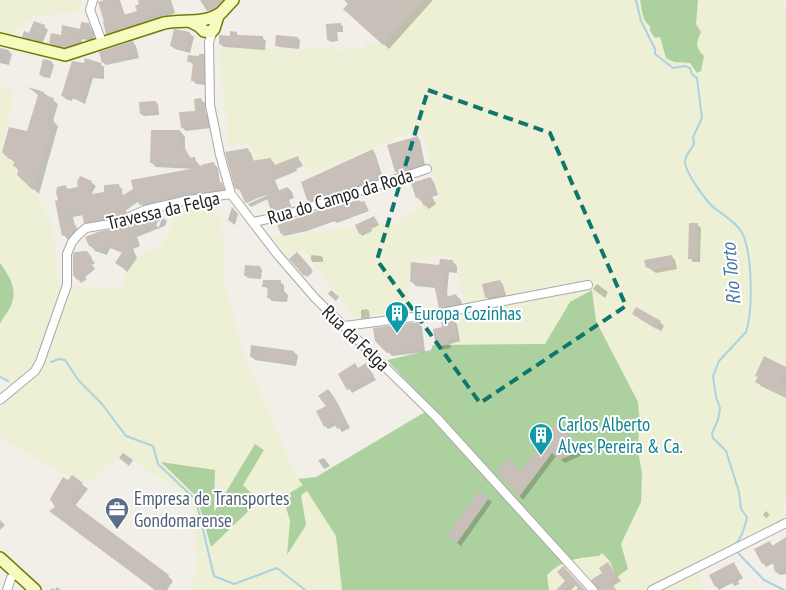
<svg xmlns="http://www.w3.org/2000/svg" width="786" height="590" font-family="'PT Sans Narrow',sans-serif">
<rect width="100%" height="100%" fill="#f2efe9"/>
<path fill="#eef0d5" d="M0,0H82L80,11L33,17L11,35L0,32Z
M423,0H780L786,8V499L781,504L786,514V519L760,532L746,534L731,547L696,567L704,590H549L546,574L557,565L570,560L562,344L446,349L458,326L457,315L460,314L459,312L464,305L455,263L451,257L442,256L411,260L407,311L353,317L303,250L287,257L272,237L395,223L438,197L424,137L420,134L408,133L312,174L298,158L259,170L250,144L227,147V123L218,49L252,48L294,50L331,46L339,50L362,48L366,41L383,45Z
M0,87L14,90L2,147L34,190L54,228L57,279L76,285L121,290L130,259L162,245L172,225L170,214L208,206L222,217L224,278L245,358L298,479L337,521L342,563V590H189L197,570L193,510L191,499L128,457L115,460L88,483L73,479L0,438V394L10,387L8,380L0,374V324L12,304L8,273L0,263Z"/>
<path fill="#add19e" d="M640,0H698L696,24L701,32C696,43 695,47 704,56L701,71L697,73L690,63L674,62L666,58L660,37L655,38L650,31V26C642,21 642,9 640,0Z
M0,263C9,275 17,288 12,303C10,310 3,317 0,324Z
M592,290L596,321L638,402L639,415L644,420L639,426L638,451L642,473L641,502L621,544L628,569L617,577L609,560L602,553L599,556C578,558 563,559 547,575L549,590H342L336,536L307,491L301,495L306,525L287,555L290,521L283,497L303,485L298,479L316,477L425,412L429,405L387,360L431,350L433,345L545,344L570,302Z
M255,444L264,450L243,485L259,501L211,547L197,497L161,462L215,470L214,512Z"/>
<path fill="#0003" fill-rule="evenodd" d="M106,0H120L125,16L139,11L141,5L139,0H171L175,13L111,38L107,33Z
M201,0H224L228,5L213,16Z
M345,0H433L389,49L350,14V4Z
M35,22L45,27L48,30L42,44L27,40L23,36L30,34Z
M88,24L95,34L93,41L82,39L81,46H72V50H69L54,47L50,43L62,36L81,30Z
M340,24L343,26V32H337L338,41L331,42L328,40L327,25Z
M175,31L190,34L194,37L190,53L175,49L171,46Z
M236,33L239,36L262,37L266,41L265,50L224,47L220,44Z
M297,38L300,40L299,49L279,47L277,45Z
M133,42L136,46L139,58L106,65L103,62Z
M0,48L8,50L12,54L9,65L0,63Z
M203,55L207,59V85L196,84L193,80L194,65L188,61Z
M51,62L54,65L50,78L43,77L40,74Z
M100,64L104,67V79L93,78L85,104L73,98L72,101L66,99L63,96L85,65Z
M44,93L58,104L53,121L58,126L39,194L23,180L19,171L15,166V163L3,152L28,133Z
M201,100L205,103L206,114L209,118L211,128L186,131L182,127L196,112Z
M156,102L158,104L159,115L144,116L141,114Z
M180,131L185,137V150L191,158H194L200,166L214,164L218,168L220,183L226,188L227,193L144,208L139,201L125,211L130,216L89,227L85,222L83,215L73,217L75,226L80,231L76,238L68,240L64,235L59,201L65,186L69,190L91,182L96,186L91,195L106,193L118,185L122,189L123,197L194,169L156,167L151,162Z
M417,138L420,140L425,165L398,174L396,171Z
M247,149L251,153L254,162L270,159L274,163L275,167L297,158L301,162L303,166L296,169L297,171L275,180L279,191L288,188L292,192L294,198L289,200L292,209L276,214L272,210L268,199L251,207L248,204L272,193L271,191L247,203L242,192L236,188Z
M373,151L375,153L383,178L311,202L308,200L303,182Z
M430,178L434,182L438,195L432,197L436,204L429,209L417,197Z
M364,202L369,211L337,223L335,221L307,231L284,236L282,234Z
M232,207L238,214L235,225L228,220Z
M161,216L167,221L165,226L137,237L140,246L133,249L137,258L127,272L116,262L123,253L110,248L107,255L95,251L90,245L119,229ZM159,218H162L159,227L156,226Z
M374,218L379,225L371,229L372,231L362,236L360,233Z
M697,224L701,228L700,262H693L690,258Z
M296,254L313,272L307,277L291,259Z
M311,255L321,256L323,258V262H313L311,260Z
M671,256L675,260L677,269L656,273L647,267Z
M90,257L95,263L92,265L95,269L85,277L87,279L81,283L78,279Z
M452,261L457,266V273L449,272L447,294L448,297L456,295L461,300L463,309L445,312L441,307L436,288L416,286L411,281Z
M260,267L262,270L261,279L248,278L246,276Z
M500,281L503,285L507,299L490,301L487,297Z
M280,282L284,285V291L288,295L287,302L272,301L269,298V290L264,286Z
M597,284L608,292L605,298L593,289Z
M331,290L339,297L336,301L328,294Z
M367,309L369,311L370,319L364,320L361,318V310Z
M634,314L660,322L664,326L661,331Z
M453,320L457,324L460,341L450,344L451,348L441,350L437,346L444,328Z
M418,323L422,327L425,352L392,356L376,340Z
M294,352L298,356L296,366L255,360L251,356Z
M366,365L376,380L352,393L340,374L359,369Z
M786,368V398L761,386L757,382L759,378L756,375Z
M331,394L337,402L350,428L342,432L337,425L328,429L325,426Z
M559,422L582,455L565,463L556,456L523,500L498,471L520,473Z
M123,453L133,460L129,466L119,458Z
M324,458L330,466L324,469L318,460Z
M72,476L88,489L75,506L168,576L173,581L167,590H155L57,507Z
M488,499L492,502L461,546L452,539Z
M766,511L770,515L766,518L763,515Z
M0,520L5,525L0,530Z
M786,539V574L780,575L776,572L774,563L766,567L763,563L770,543L773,546Z
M608,564L621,581L613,586L616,590H600Z
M734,564L743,578L738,581L739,584L735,586L732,583L719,590L716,586Z
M563,567L584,590H582L576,585L571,590H561L560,588L567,581L558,572Z
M57,587L61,590H51L52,588L55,590Z"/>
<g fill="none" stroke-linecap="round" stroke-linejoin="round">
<path stroke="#aad3df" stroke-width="2" d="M636,0L641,21L655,49V54L673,68L685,66L690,68L692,74L697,78L702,118L693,137L694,144C691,149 686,155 685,161C684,171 705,199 712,206C720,213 736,222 741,231C753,251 753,311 746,332L719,361L713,376L716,397L720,408L718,420L712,433L713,438L726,451L739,492L741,509L747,517C745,527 742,539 734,545
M51,362L59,359L65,360L79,381L102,404L126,436L153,446L158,464L196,500L214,576L234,584L277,568L305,590
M0,377L8,381
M738,553L764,580L784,590"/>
</g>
<path fill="#c7bfb8" d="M104,0H118L123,15L137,11L135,6L139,4L138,0H169L172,9L141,19L142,22L106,34L103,22H104L98,2Z
M200,0H223L217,7L207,11Z
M344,0H423L383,45L343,9L348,4Z
M34,21L45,25L39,41L22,37L24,31L29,33Z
M81,22L89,23L91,30L90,38L79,36L77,43H69L68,46L65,47L49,43L51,33L61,35L62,25L80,29Z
M341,23V30H335L336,40H327L326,24Z
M174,29L190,32L187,50L170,46Z
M230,31L237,32V35L263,36L262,47L219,44V35L230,36Z
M276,35L298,37L297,47L275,46Z
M133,41L137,54L102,63L99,52Z
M199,54H204V82L191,81L193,62H187L188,55L199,56Z
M85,58L101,63V76H90L82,102L70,96L69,98L61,96L72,61L84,63Z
M43,59L52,61L48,77L39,75Z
M28,87L44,92V95L54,98L48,118L54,120L33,190L17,175L19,168L13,166L15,160L9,159L2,152L9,127L27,131L38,95Z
M201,98L203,113L206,112L208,125L181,128L179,112L195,111L194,99Z
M156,101L157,113L140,114L139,102Z
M151,130H180V150L186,149L187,158L195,157L196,164L150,163Z
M418,136L423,162L395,172L387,145Z
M248,148L251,161L271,158L272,166L298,156L300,162L293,165L294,167L271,176L277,191L288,187L290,194L286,196L289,205L271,211L266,195L245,203L239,188L235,189L225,152Z
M373,149L381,176L307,200L301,182Z
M214,162L217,183L222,182L224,189L175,195L139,205L137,196L122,206L127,212L114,218L84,223L81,210L69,213L72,226L76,225L77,229L72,234L62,236L55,201L58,200L56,192L57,187L66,185L67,189L78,187L77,182L80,176L92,181L86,195L104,192V185L119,184L120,197L133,189L131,180L201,167V165Z
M431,177L435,192L429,193L434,200L424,206L419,197L416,198L411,183Z
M359,200L360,202L364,201L368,209L334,222L333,219L303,229V228L281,234L277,225L326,208Z
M157,213L162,215L160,221L133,231L135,235L133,238L136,240L129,243L132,253L121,267L115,263L123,251L104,244L102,251L89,246L85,237L98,232L118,228L147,215Z
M374,216L378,223L370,227L371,229L359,234L355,225Z
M689,223H698L697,259H688Z
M87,251L92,258L89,261L92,265L77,280L73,275V255L74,252Z
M297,252L312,269L304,276L289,259Z
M672,255L674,266L651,270L650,267L646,268L644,260Z
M440,259L453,260L452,269L445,268L443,288L445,297L456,294L459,304L439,308L434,284L410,282L411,262L439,265Z
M245,265L260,266L259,278L244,276Z
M263,280H281V290H284V299L267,298L268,287H262Z
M500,280L504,295L485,298L482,284Z
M636,307L661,321L656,329L632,314Z
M453,319L457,338L447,340L448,344L436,347L433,329L442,327L441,322Z
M419,322L422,348L387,353L375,341L373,328Z
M251,345L294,351L293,363L250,357Z
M764,356L786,367V373L781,384L786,386V397L755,382L758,377L755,376Z
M355,363L358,368L366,363L374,376L347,390L338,374Z
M328,389L334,397L347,424L337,429L333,421L324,427L316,411L326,406L318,396Z
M559,420L579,451L560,460L552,453L519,497L496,471L509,459L520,472Z
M72,475L83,483L70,501L169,575L158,590H155L49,511L55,507L50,499L63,477L68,480Z
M479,491L489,498L457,543L447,536Z
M786,537V570L775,572L772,559L762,564L754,549L770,541L772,546Z
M608,562L618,577L611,582L616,590H598L591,580L602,573L599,568Z
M734,562L740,574L735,577L736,580L730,583L728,580L715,587L709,575Z
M563,566L585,590H576L578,588L572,582L564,590H556L565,581L557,572Z"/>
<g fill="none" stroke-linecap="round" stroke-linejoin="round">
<g stroke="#a9a9a9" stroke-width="10">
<path id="street" d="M93,0L90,10L102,42
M213,30L209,42L210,105L220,155L231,194L277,254L315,298L437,418L593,590
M253,222L282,216L427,169
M345,326L436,314L588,285
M0,400L35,371L40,362L67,285V254L72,242L78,235L86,228L116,223L145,210L188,200L231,194
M7,590L11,578L16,573
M652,590L786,523"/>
</g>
<g stroke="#707d05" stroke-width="14">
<path id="secondary" d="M189,21L199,26L204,31L211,32L214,29L218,16L233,0
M0,39L65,55L164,23C184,19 205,25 222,12
M0,558L35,590"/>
</g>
<use href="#street" stroke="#fff" stroke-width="8"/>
<use href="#secondary" stroke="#f7fabf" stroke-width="11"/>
</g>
<path fill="none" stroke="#0f766e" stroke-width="4" stroke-dasharray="10 6" stroke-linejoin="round" d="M428,90L550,133L626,306L480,403L377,260Z"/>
<defs>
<g id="building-pin" transform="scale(1.25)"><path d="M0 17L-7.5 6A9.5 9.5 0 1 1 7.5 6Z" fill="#0f9aa8" stroke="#fff"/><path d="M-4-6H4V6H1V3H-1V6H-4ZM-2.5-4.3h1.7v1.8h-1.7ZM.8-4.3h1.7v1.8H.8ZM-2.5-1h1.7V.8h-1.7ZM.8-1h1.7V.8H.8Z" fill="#fff"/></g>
<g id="office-pin" transform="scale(1.25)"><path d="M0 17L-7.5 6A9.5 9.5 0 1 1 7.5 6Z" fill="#5c6f8a" stroke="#fff"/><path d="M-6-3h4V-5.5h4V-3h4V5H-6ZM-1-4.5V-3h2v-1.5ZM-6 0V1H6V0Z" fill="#fff"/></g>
</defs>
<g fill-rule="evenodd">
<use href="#building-pin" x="397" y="313"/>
<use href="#building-pin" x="541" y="435"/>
<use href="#office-pin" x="117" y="509"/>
</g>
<g text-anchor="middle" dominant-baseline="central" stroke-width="4" stroke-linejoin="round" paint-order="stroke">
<g font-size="19" fill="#222" stroke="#fff">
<text transform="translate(340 196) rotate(-17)">Rua do Campo da Roda</text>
<text transform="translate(163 210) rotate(-13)">Travessa da Felga</text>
<text transform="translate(356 338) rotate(44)">Rua da Felga</text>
</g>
<g font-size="19" fill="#0d838f" stroke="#fff" text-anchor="start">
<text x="414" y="313">Europa Cozinhas</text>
<text x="558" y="424">Carlos Alberto<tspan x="558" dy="22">Alves Pereira &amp; Ca.</tspan></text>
</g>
<g font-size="19" fill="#4e5e75" stroke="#fff" text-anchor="start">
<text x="134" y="498">Empresa de Transportes<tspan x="134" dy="22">Gondomarense</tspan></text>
</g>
<g font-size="20" font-style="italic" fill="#4a7aab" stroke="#fff">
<text transform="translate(731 274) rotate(-95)">Rio Torto</text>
</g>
</g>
</svg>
